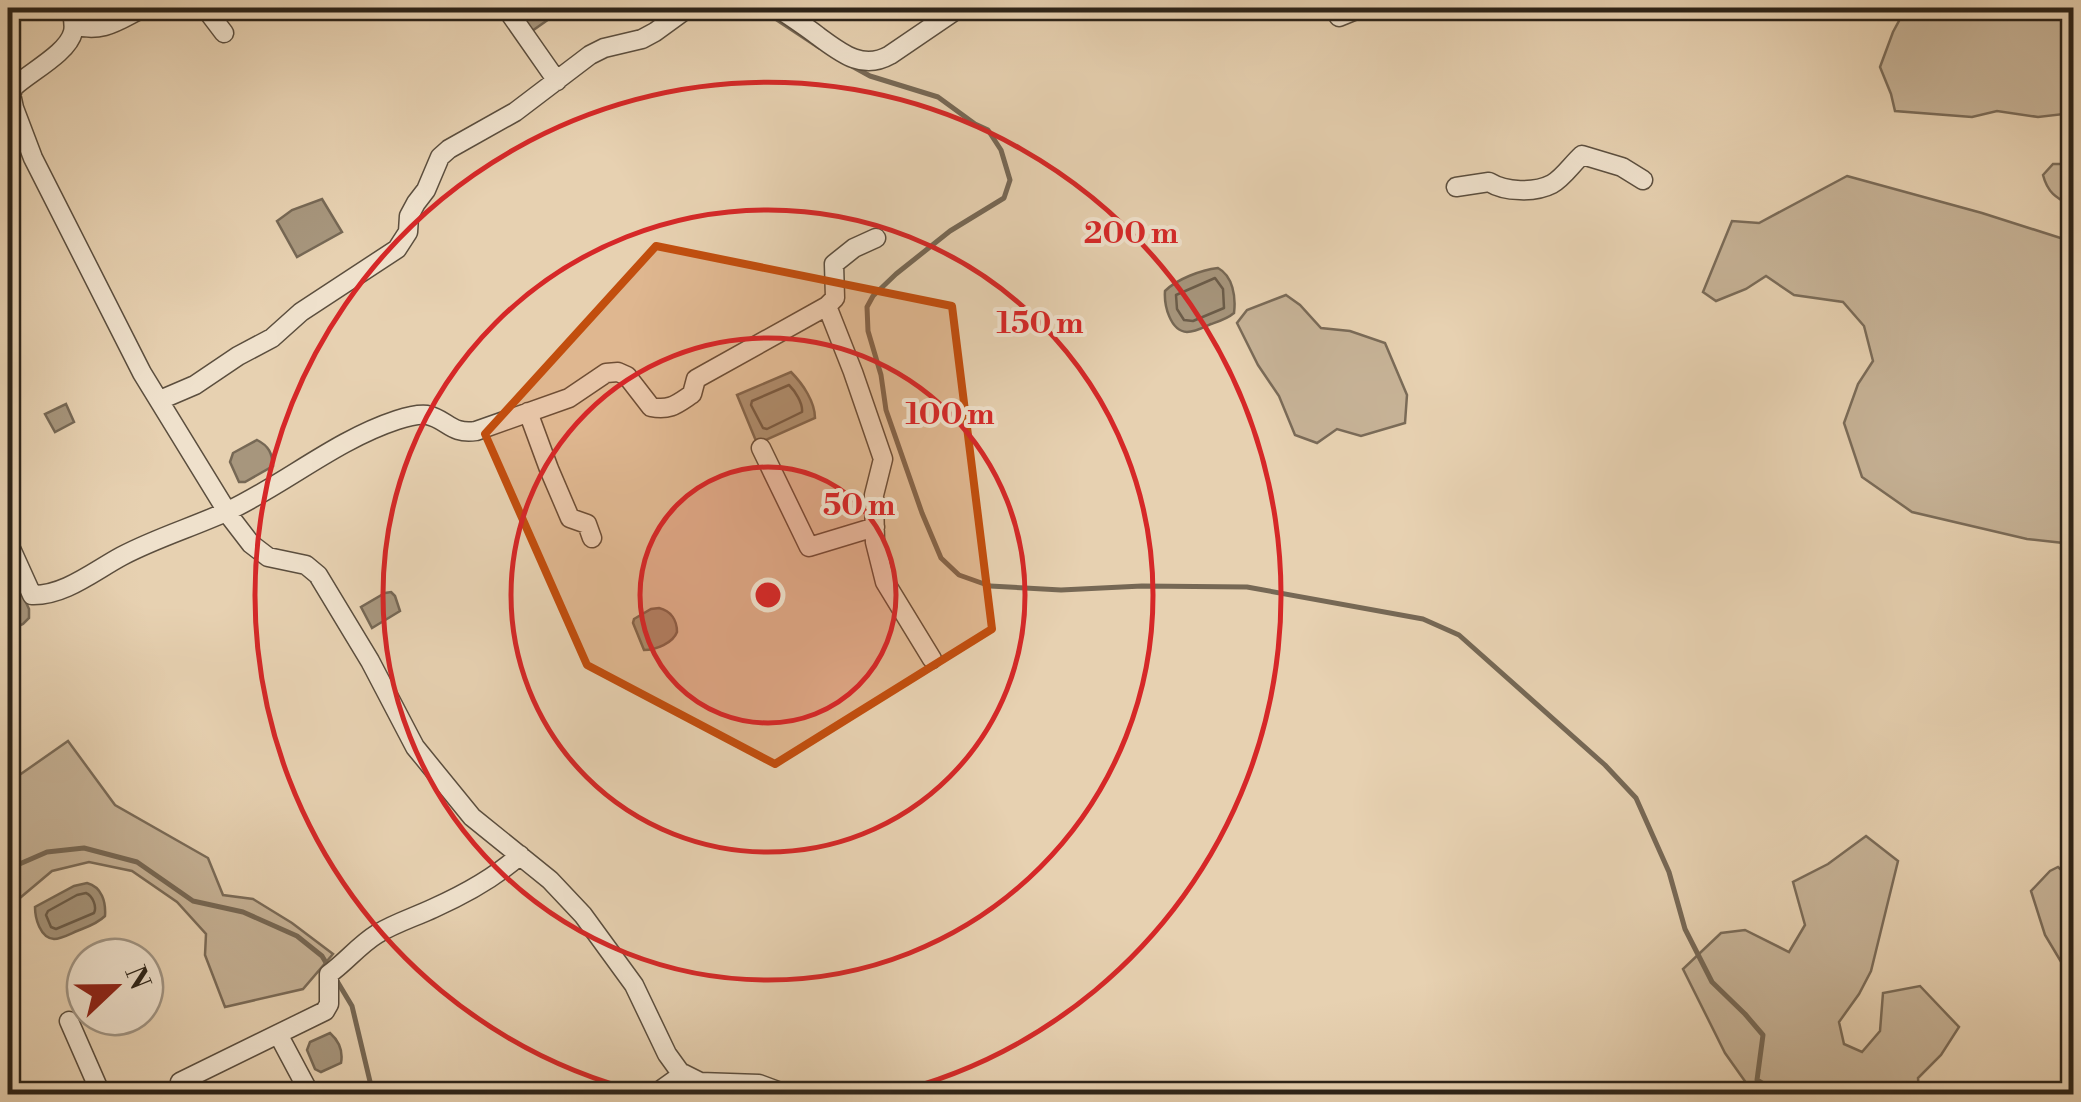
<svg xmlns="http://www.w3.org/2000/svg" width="2081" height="1102" font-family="'Libre Bodoni',serif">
<rect width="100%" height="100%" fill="#e7d1b1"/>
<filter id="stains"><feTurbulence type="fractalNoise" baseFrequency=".002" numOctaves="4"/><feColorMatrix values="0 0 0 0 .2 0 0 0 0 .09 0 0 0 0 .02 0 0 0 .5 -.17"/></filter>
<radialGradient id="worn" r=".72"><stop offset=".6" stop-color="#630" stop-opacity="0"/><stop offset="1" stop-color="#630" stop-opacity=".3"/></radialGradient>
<path fill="#c7b397" stroke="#7a6b58" stroke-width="2.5" d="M1906,8H2069L2074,15L2073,113L2038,117L1997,111L1972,117L1895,111L1891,94L1880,67L1893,32Z
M2053,164H2073V207C2057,198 2048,194 2043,175Z
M1847,176L1982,213L2073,242V544L2027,539L1912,512L1862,477L1844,423L1858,384L1873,361L1864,326L1843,302L1794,295L1766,276L1746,289L1716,301L1703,292L1732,221L1759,223Z
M1286,295L1300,305L1321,328L1350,331L1385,343L1407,395L1405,423L1361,436L1337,429L1317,443L1295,435L1279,396L1258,365L1237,323L1247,310Z
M68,741L115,805L208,858L223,895L253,899L292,923L333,954L303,989L225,1007L205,955L206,934L177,902L132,871L89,862L52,871L8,908V783Z
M1866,836L1898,861L1871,971L1859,994L1839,1022L1844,1044L1862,1052L1880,1031L1883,993L1920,986L1959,1027L1941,1055L1918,1078L1919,1094H1754L1725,1053L1683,969L1721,933L1745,930L1789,952L1805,925L1793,882L1828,864Z
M2058,867L2067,875L2073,888V963L2063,965L2045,935L2031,891L2050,871Z"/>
<path fill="#a7967d" stroke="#766855" stroke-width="2.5" d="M527,8H550L549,19L532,31L520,14Z
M322,199L342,232L297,257L277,221L292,210Z
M1218,268C1233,276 1236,297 1234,313C1227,319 1220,321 1211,324C1204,327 1196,332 1187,332C1170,331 1164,305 1165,291C1177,279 1201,270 1218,268Z
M791,372C803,384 815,402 815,418L759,443L756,441L737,395Z
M66,404L74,422L55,432L45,414Z
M257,440C269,446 272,453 273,466L245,482H239L230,462L233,453Z
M8,563L29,609V618L23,624L8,631Z
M391,592L395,596L400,611L372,628L361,607L385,593Z
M659,608C671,611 677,620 677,632C673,643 656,650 644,650L633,623L634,619L651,609Z
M87,883C102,887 106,902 105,916C97,924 87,927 77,931C70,934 61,939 54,939C40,938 35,918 35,907L74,886Z
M330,1033C339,1041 343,1052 341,1063L321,1072L315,1069L307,1050L310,1042Z"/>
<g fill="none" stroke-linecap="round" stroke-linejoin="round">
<path stroke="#6a5c4a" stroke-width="2.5" d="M1215,278L1223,289L1224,308L1193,321L1184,320L1177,309L1176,295Z
M789,385C795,391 803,403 802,412L767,429L763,428L751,405L752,401Z
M86,893C93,896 97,907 94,913L56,929L51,927L46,915L48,911L77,895Z"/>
<path stroke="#766855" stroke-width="5" d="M760,8L819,47
M850,65L870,76L938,97L975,124L988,130L1001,150L1010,180L1004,198L950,231L896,274L873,296L867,307L868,331L881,375L886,410L922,513L941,558L959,575L990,586L1061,590L1142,586L1247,587L1423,619L1459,635L1605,765L1636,798L1669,872L1685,929L1712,982L1745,1014L1763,1035L1757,1080L1780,1094
M8,869L47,852L84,848L137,862L193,901L243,912L297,936L322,956L352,1006L373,1094"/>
<g stroke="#5b4e3e" stroke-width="21">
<path id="minor" d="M71,8C72,15 75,24 73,32C68,53 30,72 14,87L11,94L14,108L33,158L142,373L231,518L251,544L268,557L306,565L318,575L370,661L415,747L472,817L550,880L583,915L634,985L667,1054L680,1072L700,1082L759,1084L786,1094
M205,8L224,33
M506,8L557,81
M778,8C791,17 805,26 818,36C840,52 862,71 890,55L959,8
M1333,8L1339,17L1361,8
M74,25C102,34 119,20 143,8
M1456,187L1489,182C1505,192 1535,193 1552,184C1563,178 1572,164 1582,155L1622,167L1643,180
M876,238L854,248L834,264L835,298L827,306L853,372L883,459L874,495L875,542L885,582L932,659
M160,400L195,385L238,356L272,338L301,312L397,249L408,232L409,216L416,203L426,190L440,157L449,149L515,112L590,55L604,48L642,39L655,32L688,8
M528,412L549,469L570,518L587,524L592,538
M761,448L809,547L875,527
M8,542L32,595C64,596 94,571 122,556C156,538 193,527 228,511C285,484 336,440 397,420C406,417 417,414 427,415C447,419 451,435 476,431L569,398L606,373L618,372L627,376L651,407C670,411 677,404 692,394L696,379L827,306
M69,1021L101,1094
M278,1034L310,1094
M180,1082L325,1011L329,1004V974C346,962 359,945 377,934C395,923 415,917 434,908C463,895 496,877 520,855
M655,1094L683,1074"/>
</g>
<use href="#minor" stroke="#efe1cc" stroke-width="18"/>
</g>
<path fill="#c24e0e" fill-opacity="0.2" stroke="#c24e0e" stroke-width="8" stroke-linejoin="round" d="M656,246L952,306L992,629L775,764L587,665L485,434Z"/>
<circle cx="768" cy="595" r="128" fill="#d62828" fill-opacity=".12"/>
<g fill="none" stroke="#d62828" stroke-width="5">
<circle cx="768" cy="595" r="128"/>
<circle cx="768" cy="595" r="257"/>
<circle cx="768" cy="595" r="385"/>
<path d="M648 1094A513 513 0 1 1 888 1094"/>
</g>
<circle cx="768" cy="595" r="15" fill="#d62828" stroke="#efe1cc" stroke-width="5"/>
<g font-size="30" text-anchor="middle" font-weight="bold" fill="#d62828" stroke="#efe1cc" stroke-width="8" stroke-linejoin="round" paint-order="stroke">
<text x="1131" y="243">200 m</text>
<text x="1040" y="333">150 m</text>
<text x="950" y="424">100 m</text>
<text x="859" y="515">50 m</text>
</g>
<rect width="2081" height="1102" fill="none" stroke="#e7d1b1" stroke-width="40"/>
<rect x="10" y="10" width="2061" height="1082" fill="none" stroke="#2c2318" stroke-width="5"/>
<rect x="20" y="20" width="2041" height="1062" fill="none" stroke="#2c2318" stroke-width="2.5"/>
<g transform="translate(115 987) rotate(68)"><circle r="48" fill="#efe1cc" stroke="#a19584" stroke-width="2.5"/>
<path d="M0-8L18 38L0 25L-18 38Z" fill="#8f2418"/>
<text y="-15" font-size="28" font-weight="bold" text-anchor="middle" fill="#2c2318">N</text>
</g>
<rect width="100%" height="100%" filter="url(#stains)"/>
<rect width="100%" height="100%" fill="url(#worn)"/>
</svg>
